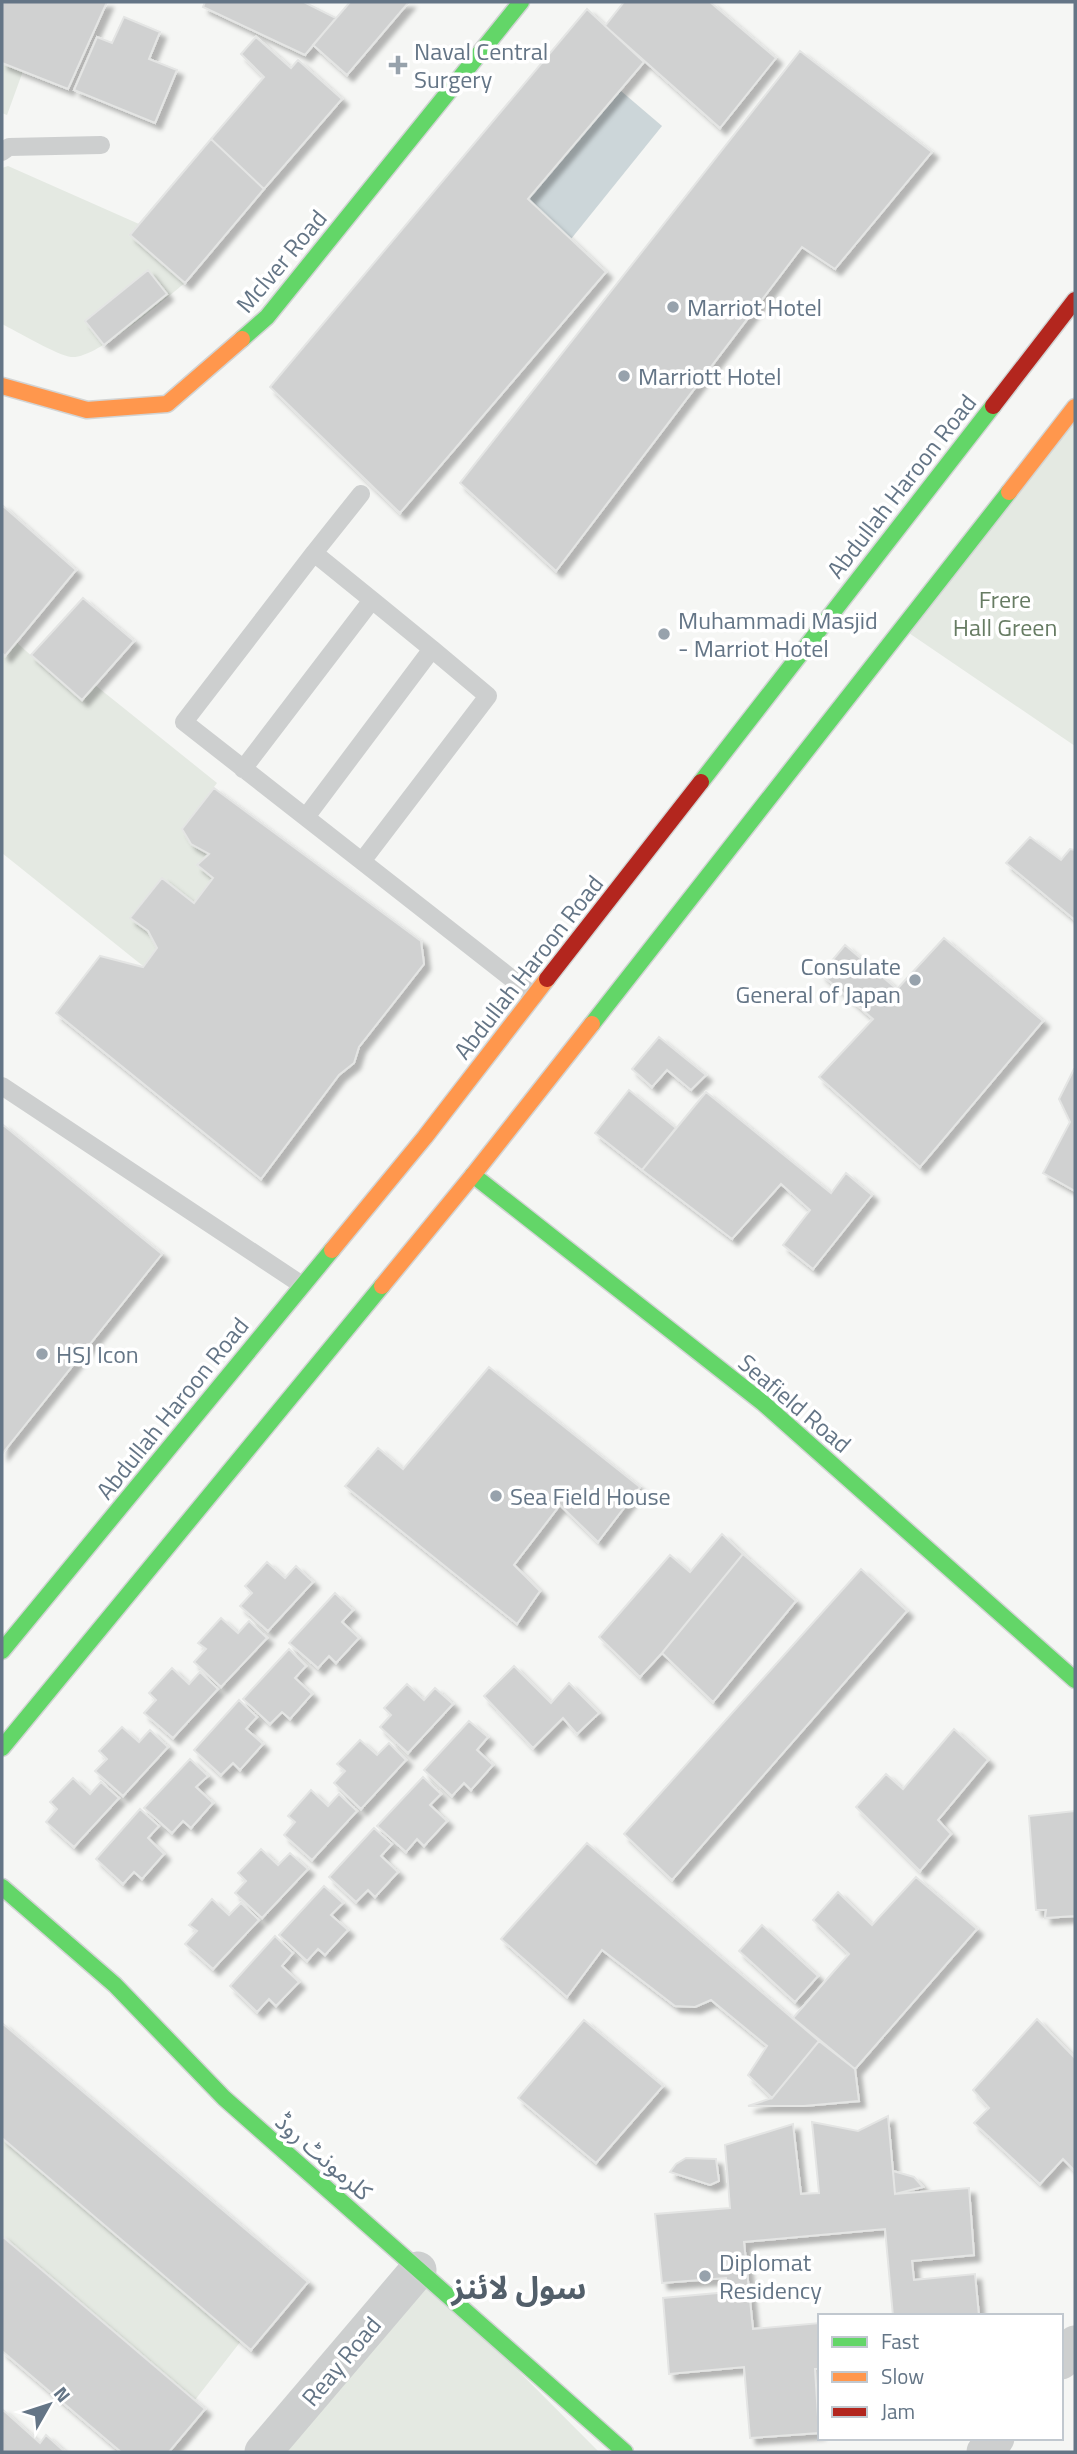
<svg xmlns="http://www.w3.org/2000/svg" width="1077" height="2454" font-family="'Titillium Web','Noto Sans Arabic',sans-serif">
<defs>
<filter id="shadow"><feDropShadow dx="6" dy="6" stdDeviation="2" flood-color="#0004"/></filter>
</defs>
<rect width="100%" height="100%" fill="#f5f6f4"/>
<path fill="#e4e9e2" d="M2,63L23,71L7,115L2,113Z
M8,166L139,224L130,235L185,283C163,300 96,360 71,357C59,356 16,331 2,324V168Z
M1075,411V746L903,629Z
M16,642L81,700L95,685L217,783L182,829L209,854L198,865L213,878L194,903L162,878L130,917L148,931L157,948L143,966L2,853V653L5,656Z
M2,2138L241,2341L195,2400L2,2236Z
M418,2270L599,2452H264Z"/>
<path fill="#ccd6d9" d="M621,91L662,126L571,239L528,199Z"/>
<path fill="#d0d1d1" stroke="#e4e5e4" stroke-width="2" filter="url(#shadow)" d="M2,2H107L68,89L2,63Z
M205,2H304L336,18L305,55L203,7Z
M350,2H409L347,75L313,45Z
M624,2H710L776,58L720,128L605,26Z
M587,9L644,62L528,199L606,272L400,513L270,387Z
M124,17L160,32L149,59L177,70L155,123L74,90L97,37L112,43Z
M256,37L291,68L298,60L342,99L264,189L211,139L264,77L241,54Z
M800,51L932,152L835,269L802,247L556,571L460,483Z
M211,139L264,189L185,283L130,235Z
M148,270L167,294L104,345L85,321Z
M2,505L76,570L5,656L2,653Z
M83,598L134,641L82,700L31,655Z
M214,788L421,941L424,964L359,1047L354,1063L339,1075L261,1179L56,1013L100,956L143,967L157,948L148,931L130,918L162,878L194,903L213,878L197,865L209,854L191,844L182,829Z
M1030,837L1061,860L1070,849L1075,850V920L1006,863Z
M944,938L1043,1021L920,1167L819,1077L873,1019L821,974L845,945L897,989Z
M659,1037L706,1075L691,1090L667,1070L652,1087L632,1069Z
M1074,1069H1075V1191L1043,1173L1070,1122L1059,1099Z
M629,1090L676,1128L642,1170L595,1133Z
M706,1092L831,1193L846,1173L872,1195L813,1269L783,1245L810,1210L781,1184L732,1239L642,1170Z
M2,1124L162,1254L2,1454Z
M489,1367L640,1487L598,1542L560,1505L514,1565L540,1591L517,1624L345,1486L378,1448L403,1469Z
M722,1534L743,1554L662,1653L640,1677L599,1637L670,1555L690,1572Z
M743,1554L796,1601L713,1702L662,1653Z
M267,1562L285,1578L296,1566L313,1582L268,1631L240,1606L252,1593L245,1586Z
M861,1569L907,1611L672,1880L624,1834Z
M335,1593L353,1610L342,1622L359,1638L336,1663L329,1656L318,1668L289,1643Z
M221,1618L238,1633L249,1621L267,1638L221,1687L194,1662L206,1649L198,1643Z
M289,1649L306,1666L295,1678L312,1694L290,1719L282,1712L270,1724L243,1699Z
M514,1666L551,1703L569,1683L599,1713L577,1734L563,1718L533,1748L484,1696Z
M172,1668L189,1684L200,1672L218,1689L173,1738L144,1713L156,1700L149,1693Z
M407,1684L424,1700L435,1688L453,1704L408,1753L380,1727L391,1715L384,1708Z
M239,1700L257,1717L246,1729L263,1744L240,1770L233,1763L221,1775L194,1750Z
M469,1721L488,1737L477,1750L493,1765L471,1790L464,1783L452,1796L424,1770Z
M122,1727L139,1742L150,1730L168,1747L123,1796L95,1771L107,1759L99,1751Z
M954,1729L988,1760L938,1820L951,1834L920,1871L856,1807L886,1774L903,1789Z
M360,1740L377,1755L389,1743L406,1760L361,1809L334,1783L345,1771L337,1764Z
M190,1759L208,1776L196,1787L213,1803L191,1828L183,1821L172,1833L144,1808Z
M423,1777L441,1794L430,1805L447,1821L424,1846L417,1839L406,1852L377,1826Z
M73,1778L90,1794L101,1782L119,1798L74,1847L46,1822L57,1809L50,1802Z
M311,1790L328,1806L339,1794L357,1811L312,1860L284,1835L295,1822L288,1816Z
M140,1809L159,1826L148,1838L164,1854L142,1879L134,1872L123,1884L96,1859Z
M1075,1811V1916L1045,1918L1046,1910H1036L1029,1816Z
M374,1828L392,1844L381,1856L398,1872L375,1897L368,1890L356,1902L329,1877Z
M587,1843L819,2041L772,2098L748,2075L767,2046L711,2000L695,2007L675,2006L602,1950L567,1997L501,1939Z
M261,1849L278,1865L290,1853L308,1869L262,1918L235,1893L246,1881L238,1873Z
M916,1877L977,1929L855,2069L793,2018L849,1954L813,1920L838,1892L872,1925Z
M324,1886L343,1903L331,1915L348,1930L325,1955L318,1949L307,1961L279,1935Z
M212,1899L229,1915L241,1903L259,1920L213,1969L185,1944L197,1931L189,1925Z
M762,1925L818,1976L795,2002L739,1951Z
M275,1936L293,1953L282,1966L299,1982L276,2006L269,1999L257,2012L230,1986Z
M1037,2019L1075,2058V2171L1063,2159L1040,2184L974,2123L989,2108L973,2090Z
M584,2020L663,2086L596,2163L518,2098Z
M2,2023L308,2282L251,2350L2,2138Z
M819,2041L855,2069L859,2101L804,2106H748L772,2098Z
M888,2116L895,2194L969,2188L974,2255L912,2261L914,2280L975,2274L979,2316H893L885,2229L744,2242L753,2329L820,2323V2369H815L819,2433L750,2438L744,2367L669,2374L663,2298L728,2292L726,2278L662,2283L655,2214L730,2208L725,2145L793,2124L801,2194L819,2193L812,2122L858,2131Z
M686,2158L716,2159L719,2181L710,2185L670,2172L676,2164Z
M893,2171L914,2177L923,2187L895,2194Z
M2,2236L205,2409L169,2452H121L2,2351Z
M2,2409L40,2443L46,2435L65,2452H2Z"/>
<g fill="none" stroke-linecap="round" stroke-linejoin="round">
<g stroke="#d2d4d4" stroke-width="19">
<path id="fast" d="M242,339L267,317L521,2
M701,782L993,406
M592,1024L1009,492
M473,1175L763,1403L1075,1680
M2,1651L332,1250
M2,1748L382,1286
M2,1887L115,1985L224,2098L625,2452"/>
</g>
<g stroke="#d2d4d4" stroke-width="19">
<path id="slow" d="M2,386L87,410L167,404L242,339
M1009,492L1075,407
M332,1250L425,1137L547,979
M382,1286L473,1175L592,1024"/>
</g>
<g stroke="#d2d4d4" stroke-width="19">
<path id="jam" d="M993,406L1075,300
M547,979L701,782"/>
</g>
<path stroke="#cdcfcf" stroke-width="18" d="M2,152L9,147L101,145
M314,553L361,494
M243,769L372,600L314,553L184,722C300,814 418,904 534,996
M306,817L432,649L372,600
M363,860L488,696L432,649
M2,1086L302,1285"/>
<path stroke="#cdcfcf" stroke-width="37" d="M1061,2361L1075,2344
M263,2452L418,2270
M985,2452L996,2438"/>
<use href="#fast" stroke="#63d668" stroke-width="16"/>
<use href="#slow" stroke="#ff974d" stroke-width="16"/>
<use href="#jam" stroke="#b3261e" stroke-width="16"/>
</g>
<g fill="#97a2ac" stroke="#fff" stroke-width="2.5">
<path d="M394.5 54.5h7v7h7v7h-7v7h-7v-7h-7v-7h7z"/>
<circle cx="673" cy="307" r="7"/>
<circle cx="624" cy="376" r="7"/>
<circle cx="664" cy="634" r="7"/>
<circle cx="915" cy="980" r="7"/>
<circle cx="42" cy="1354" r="7"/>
<circle cx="496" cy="1496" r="7"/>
<circle cx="705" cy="2276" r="7"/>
</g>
<g text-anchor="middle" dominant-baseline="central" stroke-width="7" stroke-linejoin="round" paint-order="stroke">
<g font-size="24" fill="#647586" stroke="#fff" text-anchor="start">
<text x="414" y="51">Naval Central<tspan x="414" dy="28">Surgery</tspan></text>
<text x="687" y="307">Marriot Hotel</text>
<text x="638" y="376">Marriott Hotel</text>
<text x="678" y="620">Muhammadi Masjid<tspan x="678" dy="28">- Marriot Hotel</tspan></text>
<text x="901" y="966" text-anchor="end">Consulate<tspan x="901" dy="28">General of Japan</tspan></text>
<text x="56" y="1354">HSJ Icon</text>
<text x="510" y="1496">Sea Field House</text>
<text x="719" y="2262">Diplomat<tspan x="719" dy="28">Residency</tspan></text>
</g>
<g font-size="24" fill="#647586" stroke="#fff">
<text transform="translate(281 261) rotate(-50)">Mclver Road</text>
<text transform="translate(901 486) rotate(-52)">Abdullah Haroon Road</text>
<text transform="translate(528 967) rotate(-52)">Abdullah Haroon Road</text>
<text transform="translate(795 1403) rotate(40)">Seafield Road</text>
<text transform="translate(172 1408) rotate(-51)">Abdullah Haroon Road</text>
<text transform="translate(324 2156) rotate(41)">کلرمونٹ روڈ</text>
<text transform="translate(341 2361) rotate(-50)">Reay Road</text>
</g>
<g font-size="24" fill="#677c63" stroke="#fff">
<text x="1005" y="599">Frere<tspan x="1005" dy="28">Hall Green</tspan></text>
</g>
<g font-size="32" font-weight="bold" fill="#525f6a" stroke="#fff">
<text x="519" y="2287">سول لائنز</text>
</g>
</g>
<rect width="1077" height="2454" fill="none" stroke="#647586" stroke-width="7"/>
<rect x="818" y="2314" width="245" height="126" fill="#ffffff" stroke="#c1c8cf" stroke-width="2"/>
<rect x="832" y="2337" width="35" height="10" fill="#63d668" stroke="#c1c8cf" stroke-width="2"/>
<text x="881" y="2349" font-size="21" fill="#647586">Fast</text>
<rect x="832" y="2372" width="35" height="10" fill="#ff974d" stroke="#c1c8cf" stroke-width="2"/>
<text x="881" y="2384" font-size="21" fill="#647586">Slow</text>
<rect x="832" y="2407" width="35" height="10" fill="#b3261e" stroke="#c1c8cf" stroke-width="2"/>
<text x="881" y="2419" font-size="21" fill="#647586">Jam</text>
<g transform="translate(49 2405) rotate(51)" stroke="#ffffff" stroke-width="5" paint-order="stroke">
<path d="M0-5L12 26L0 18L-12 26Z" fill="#647586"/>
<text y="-10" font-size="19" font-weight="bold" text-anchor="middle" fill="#647586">N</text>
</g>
</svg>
